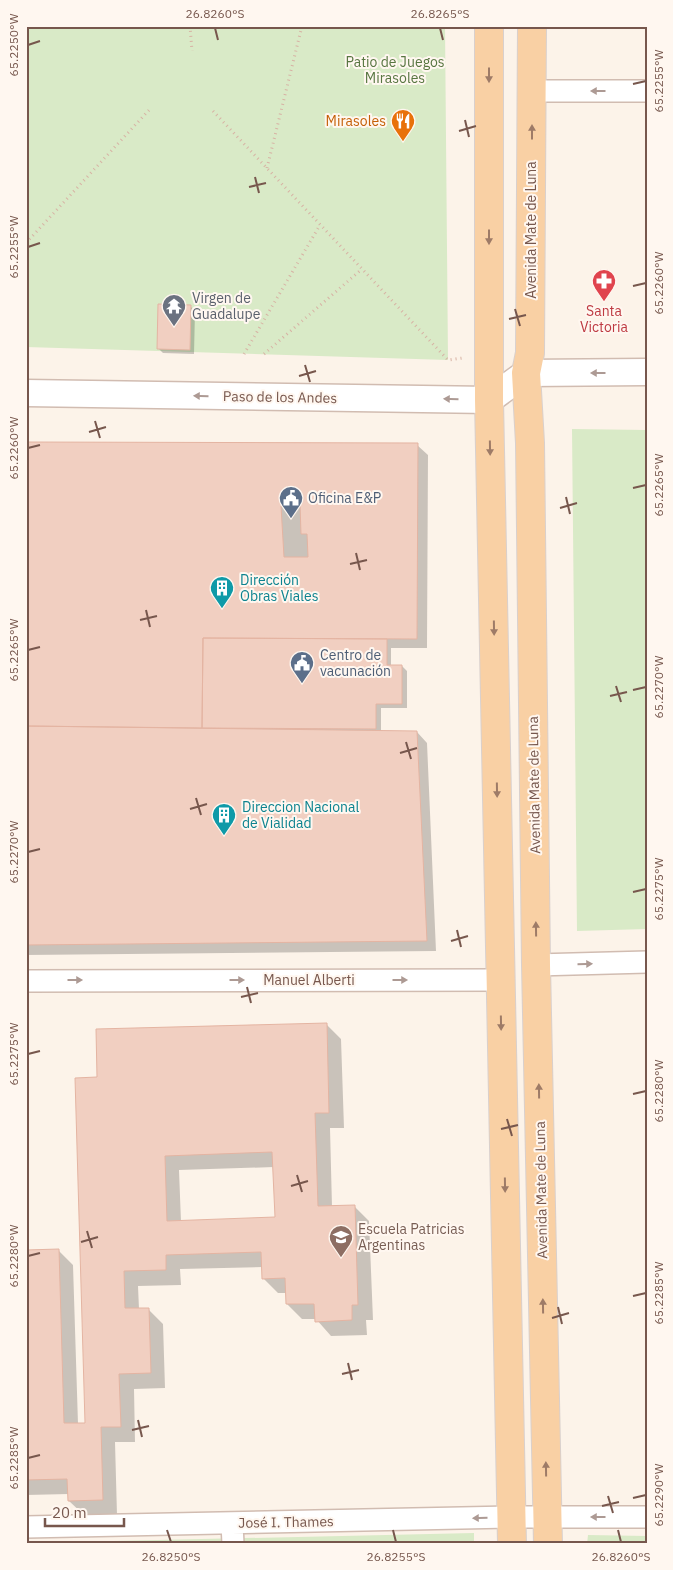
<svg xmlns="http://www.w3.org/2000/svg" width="673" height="1570" font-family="'IBM Plex Sans',sans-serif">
<rect width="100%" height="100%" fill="#fcf3e9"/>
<path fill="#d9eac7" d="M26,26H445L448,360L26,347Z
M572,429L647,430V929L577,931Z
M474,1533V1544H26V1543Z
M588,1535L647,1536V1544H587Z"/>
<path fill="#0003" fill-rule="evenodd" d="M190,306L195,311L194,354L163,353L158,348Z
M26,443L417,445L428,455L427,648H391V666H402L407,671V708H381V732H417L427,743L436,951L26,955Z
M326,1024L341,1039L344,1128H330L332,1207L354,1206L369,1221L373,1320H366L367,1335L331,1336L316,1319H302L287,1304V1293H278L263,1278V1267L180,1269L181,1285L138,1286L139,1309H148L163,1324L165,1388L134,1389L135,1442H115L117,1515L85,1516L69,1501V1494L26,1495V1518V1251L58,1250L73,1265L78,1424H87L99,1079ZM274,1167L276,1218L181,1222L179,1170Z"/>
<path fill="#f1cfc1" stroke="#e4b4a2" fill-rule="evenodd" d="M158,304L191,305L190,350L157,349Z
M26,442L418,443L417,639L203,638L202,728L26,726Z
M300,504L301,534H307L308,557H284L281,506Z
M203,638L387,639V665H402V704H376V729L202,728Z
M26,726L417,731L427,941L26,945Z
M327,1023L329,1113H315L318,1206L355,1205L358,1305H352V1320L315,1322L314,1304H286L285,1278L262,1279L261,1252L166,1255V1270L124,1271L125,1308H149L151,1373L119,1374L121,1427H101L103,1500L68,1501L67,1479L26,1480V1250L59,1249L64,1423H85L75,1078L97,1077L96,1029ZM272,1152L275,1217L167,1221L165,1156Z"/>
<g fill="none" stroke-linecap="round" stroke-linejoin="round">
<g stroke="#d1bcb1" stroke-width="24">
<path id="minor" d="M532,91H647
M536,965L647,962
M26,981L501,980
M232,1523L233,1544
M26,1527L512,1517H647"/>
</g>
<g stroke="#d1bcb1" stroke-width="29">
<path id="tertiary" d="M26,393L489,400L526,373L647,372"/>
</g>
<g stroke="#d9d0cd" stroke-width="30">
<path id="primary" d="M489,26V400L512,1544
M532,26L530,353L526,373L530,443L536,965L548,1544"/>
</g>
<path stroke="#d7b2a4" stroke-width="3" stroke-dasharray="1 4" stroke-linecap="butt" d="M190,26L192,51
M213,111L448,360L463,358
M267,168L302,26
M26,243L150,109
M244,354L320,225
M264,354L362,269"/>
<use href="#minor" stroke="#fff" stroke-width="21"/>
<use href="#tertiary" stroke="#fff" stroke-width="26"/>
<use href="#primary" stroke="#f9d0a4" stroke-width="28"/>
</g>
<defs><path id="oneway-solid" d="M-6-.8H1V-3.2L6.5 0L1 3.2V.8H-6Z" transform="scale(1.25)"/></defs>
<g fill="#9e7b67">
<use href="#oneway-solid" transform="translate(489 75) rotate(90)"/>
<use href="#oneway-solid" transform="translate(532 132) rotate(-90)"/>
<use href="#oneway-solid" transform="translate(489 237) rotate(90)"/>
<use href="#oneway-solid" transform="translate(490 448) rotate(89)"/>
<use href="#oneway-solid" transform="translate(494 628) rotate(89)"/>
<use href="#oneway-solid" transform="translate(497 790) rotate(89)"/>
<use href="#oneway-solid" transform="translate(536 929) rotate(-91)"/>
<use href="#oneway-solid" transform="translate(501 1023) rotate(89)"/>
<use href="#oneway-solid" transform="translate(539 1091) rotate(-91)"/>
<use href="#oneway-solid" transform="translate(505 1185) rotate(89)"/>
<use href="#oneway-solid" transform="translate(543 1306) rotate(-91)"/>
<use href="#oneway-solid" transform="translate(546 1469) rotate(-91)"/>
</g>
<g fill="#ad9a94">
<use href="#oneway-solid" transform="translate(598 91) rotate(180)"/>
<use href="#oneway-solid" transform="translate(598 373) rotate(180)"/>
<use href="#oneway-solid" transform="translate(201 396) rotate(-179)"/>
<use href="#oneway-solid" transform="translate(451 399) rotate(-179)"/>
<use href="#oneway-solid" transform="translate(585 964) rotate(-1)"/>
<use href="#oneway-solid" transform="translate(75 980)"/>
<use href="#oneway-solid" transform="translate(237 980)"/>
<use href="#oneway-solid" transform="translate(400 980)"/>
<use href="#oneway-solid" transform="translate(598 1517) rotate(180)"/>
<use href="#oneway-solid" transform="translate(480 1518) rotate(179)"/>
</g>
<path fill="none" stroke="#77574d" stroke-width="2" d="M215,28L218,40M440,28L443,40M28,45L40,41M633,84L646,81M465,120L469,137M459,131L476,126M255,177L259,193M249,187L266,183M28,247L40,243M633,286L646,283M515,309L520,326M509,319L526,315M305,365L310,382M299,376L316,371M95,421L100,438M89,432L106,427M28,448L40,445M633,488L646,485M566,497L570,514M560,508L577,503M356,553L360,570M350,564L367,560M146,610L150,627M140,620L157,616M28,650L40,647M616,686L621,702M633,690L646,687M610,696L627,692M406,742L411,759M400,753L417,748M196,798L201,815M190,809L207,804M28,852L40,849M633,892L646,889M457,930L461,947M451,941L468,936M247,987L251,1003M241,997L258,993M28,1054L40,1051M633,1094L646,1091M507,1119L512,1136M501,1129L518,1125M297,1175L302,1192M291,1186L308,1181M87,1231L92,1248M81,1242L98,1237M28,1256L40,1253M633,1296L646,1293M558,1307L562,1324M552,1318L569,1313M348,1363L352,1380M342,1374L359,1370M138,1420L142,1437M132,1430L149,1426M28,1458L40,1455M608,1496L613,1513M633,1498L646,1495M602,1506L619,1502M167,1530L171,1542M393,1530L396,1542M618,1530L621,1542"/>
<defs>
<g id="restaurant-pin" transform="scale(1.25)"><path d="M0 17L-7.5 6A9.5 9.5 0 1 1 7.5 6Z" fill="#e8710a" stroke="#fff7f0"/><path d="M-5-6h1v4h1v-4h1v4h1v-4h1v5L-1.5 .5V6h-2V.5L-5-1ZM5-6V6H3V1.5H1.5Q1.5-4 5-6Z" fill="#fff"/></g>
<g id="pharmacy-pin" transform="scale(1.25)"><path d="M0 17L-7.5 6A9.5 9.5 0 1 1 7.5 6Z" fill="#e0444e" stroke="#fff7f0"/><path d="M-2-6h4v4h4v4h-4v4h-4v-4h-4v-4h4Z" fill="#fff"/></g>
<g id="temple-pin" transform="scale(1.25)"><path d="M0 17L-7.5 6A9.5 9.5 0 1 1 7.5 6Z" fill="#6b7280" stroke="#fff7f0"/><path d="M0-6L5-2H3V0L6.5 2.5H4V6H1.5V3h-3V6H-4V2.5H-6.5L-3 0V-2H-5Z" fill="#fff"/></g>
<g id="civic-pin" transform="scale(1.25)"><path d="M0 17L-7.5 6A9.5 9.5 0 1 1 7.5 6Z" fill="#5c6f8a" stroke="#fff7f0"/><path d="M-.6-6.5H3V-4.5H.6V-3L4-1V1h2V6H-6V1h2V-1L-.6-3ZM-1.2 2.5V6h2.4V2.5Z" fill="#fff"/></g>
<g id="building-pin" transform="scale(1.25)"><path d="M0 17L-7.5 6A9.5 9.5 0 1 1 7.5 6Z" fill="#0f9aa8" stroke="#fff7f0"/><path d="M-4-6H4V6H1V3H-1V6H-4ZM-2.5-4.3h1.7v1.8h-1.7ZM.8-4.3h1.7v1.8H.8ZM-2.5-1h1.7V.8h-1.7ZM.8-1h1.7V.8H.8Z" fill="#fff"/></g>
<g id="school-pin" transform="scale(1.25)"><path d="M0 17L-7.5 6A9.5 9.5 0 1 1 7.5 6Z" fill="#8d6e63" stroke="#fff7f0"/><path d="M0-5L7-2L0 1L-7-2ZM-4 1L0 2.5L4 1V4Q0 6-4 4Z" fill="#fff"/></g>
</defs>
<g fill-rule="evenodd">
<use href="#restaurant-pin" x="403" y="121"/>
<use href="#pharmacy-pin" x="604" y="281"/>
<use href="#temple-pin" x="174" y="306"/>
<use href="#civic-pin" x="291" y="498"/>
<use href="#building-pin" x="222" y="588"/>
<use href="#civic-pin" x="302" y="663"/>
<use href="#building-pin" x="224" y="815"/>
<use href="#school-pin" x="341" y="1237"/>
</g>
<g text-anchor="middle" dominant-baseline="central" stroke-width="4" stroke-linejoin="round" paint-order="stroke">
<g font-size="14" fill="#587641" stroke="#fff7f0">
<text x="395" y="62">Patio de Juegos<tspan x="395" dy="16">Mirasoles</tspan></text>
</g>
<g font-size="14" fill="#c56008" stroke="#fff7f0" text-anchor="end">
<text x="386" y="121">Mirasoles</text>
</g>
<g font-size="14" fill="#77574d" stroke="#fff7f0">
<text transform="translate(531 230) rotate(-90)">Avenida Mate de Luna</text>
<text transform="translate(280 397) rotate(1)">Paso de los Andes</text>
<text transform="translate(534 785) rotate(-91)">Avenida Mate de Luna</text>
<text x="309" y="980">Manuel Alberti</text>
<text transform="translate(541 1190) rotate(-91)">Avenida Mate de Luna</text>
<text transform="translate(286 1522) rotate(-1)">José I. Thames</text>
</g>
<g font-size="14" fill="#5b616d" stroke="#fff7f0" text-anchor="start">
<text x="192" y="298">Virgen de<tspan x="192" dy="16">Guadalupe</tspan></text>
</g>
<g font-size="14" fill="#be3a42" stroke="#fff7f0">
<text x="604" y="311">Santa<tspan x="604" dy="16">Victoria</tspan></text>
</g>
<g font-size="14" fill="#4e5e75" stroke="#fff7f0" text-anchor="start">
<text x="308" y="498">Oficina E&amp;P</text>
<text x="320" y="655">Centro de<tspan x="320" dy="16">vacunación</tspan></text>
</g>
<g font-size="14" fill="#0d838f" stroke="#fff7f0" text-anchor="start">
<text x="240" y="580">Dirección<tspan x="240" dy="16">Obras Viales</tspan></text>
<text x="242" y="807">Direccion Nacional<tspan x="242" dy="16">de Vialidad</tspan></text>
</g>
<g font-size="14" fill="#785e54" stroke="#fff7f0" text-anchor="start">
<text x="358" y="1229">Escuela Patricias<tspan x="358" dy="16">Argentinas</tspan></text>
</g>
</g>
<rect width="673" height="1570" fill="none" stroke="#fff7f0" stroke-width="55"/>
<path d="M45 1518v8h79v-8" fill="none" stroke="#77574d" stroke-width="2.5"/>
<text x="52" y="1518" font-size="15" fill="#77574d" stroke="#fff7f0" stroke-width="4" paint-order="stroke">20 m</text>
<rect x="28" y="28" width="618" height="1514" fill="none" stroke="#77574d" stroke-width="2"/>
<g font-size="12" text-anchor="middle" fill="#77574d">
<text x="215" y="18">26.8260°S</text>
<text x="440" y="18">26.8265°S</text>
<text transform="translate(14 45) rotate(-90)" y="4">65.2250°W</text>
<text transform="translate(659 81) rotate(-90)" y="4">65.2255°W</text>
<text transform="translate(14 247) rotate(-90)" y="4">65.2255°W</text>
<text transform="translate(659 283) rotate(-90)" y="4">65.2260°W</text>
<text transform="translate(14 448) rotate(-90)" y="4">65.2260°W</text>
<text transform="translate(659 485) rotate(-90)" y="4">65.2265°W</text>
<text transform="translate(14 650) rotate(-90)" y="4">65.2265°W</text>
<text transform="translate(659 687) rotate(-90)" y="4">65.2270°W</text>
<text transform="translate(14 852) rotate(-90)" y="4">65.2270°W</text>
<text transform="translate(659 889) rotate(-90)" y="4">65.2275°W</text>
<text transform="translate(14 1054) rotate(-90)" y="4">65.2275°W</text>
<text transform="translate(659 1091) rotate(-90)" y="4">65.2280°W</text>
<text transform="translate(14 1256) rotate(-90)" y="4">65.2280°W</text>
<text transform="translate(659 1293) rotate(-90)" y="4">65.2285°W</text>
<text transform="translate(14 1458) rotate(-90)" y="4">65.2285°W</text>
<text transform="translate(659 1495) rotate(-90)" y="4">65.2290°W</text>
<text x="171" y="1561">26.8250°S</text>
<text x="396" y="1561">26.8255°S</text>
<text x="621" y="1561">26.8260°S</text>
</g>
</svg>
